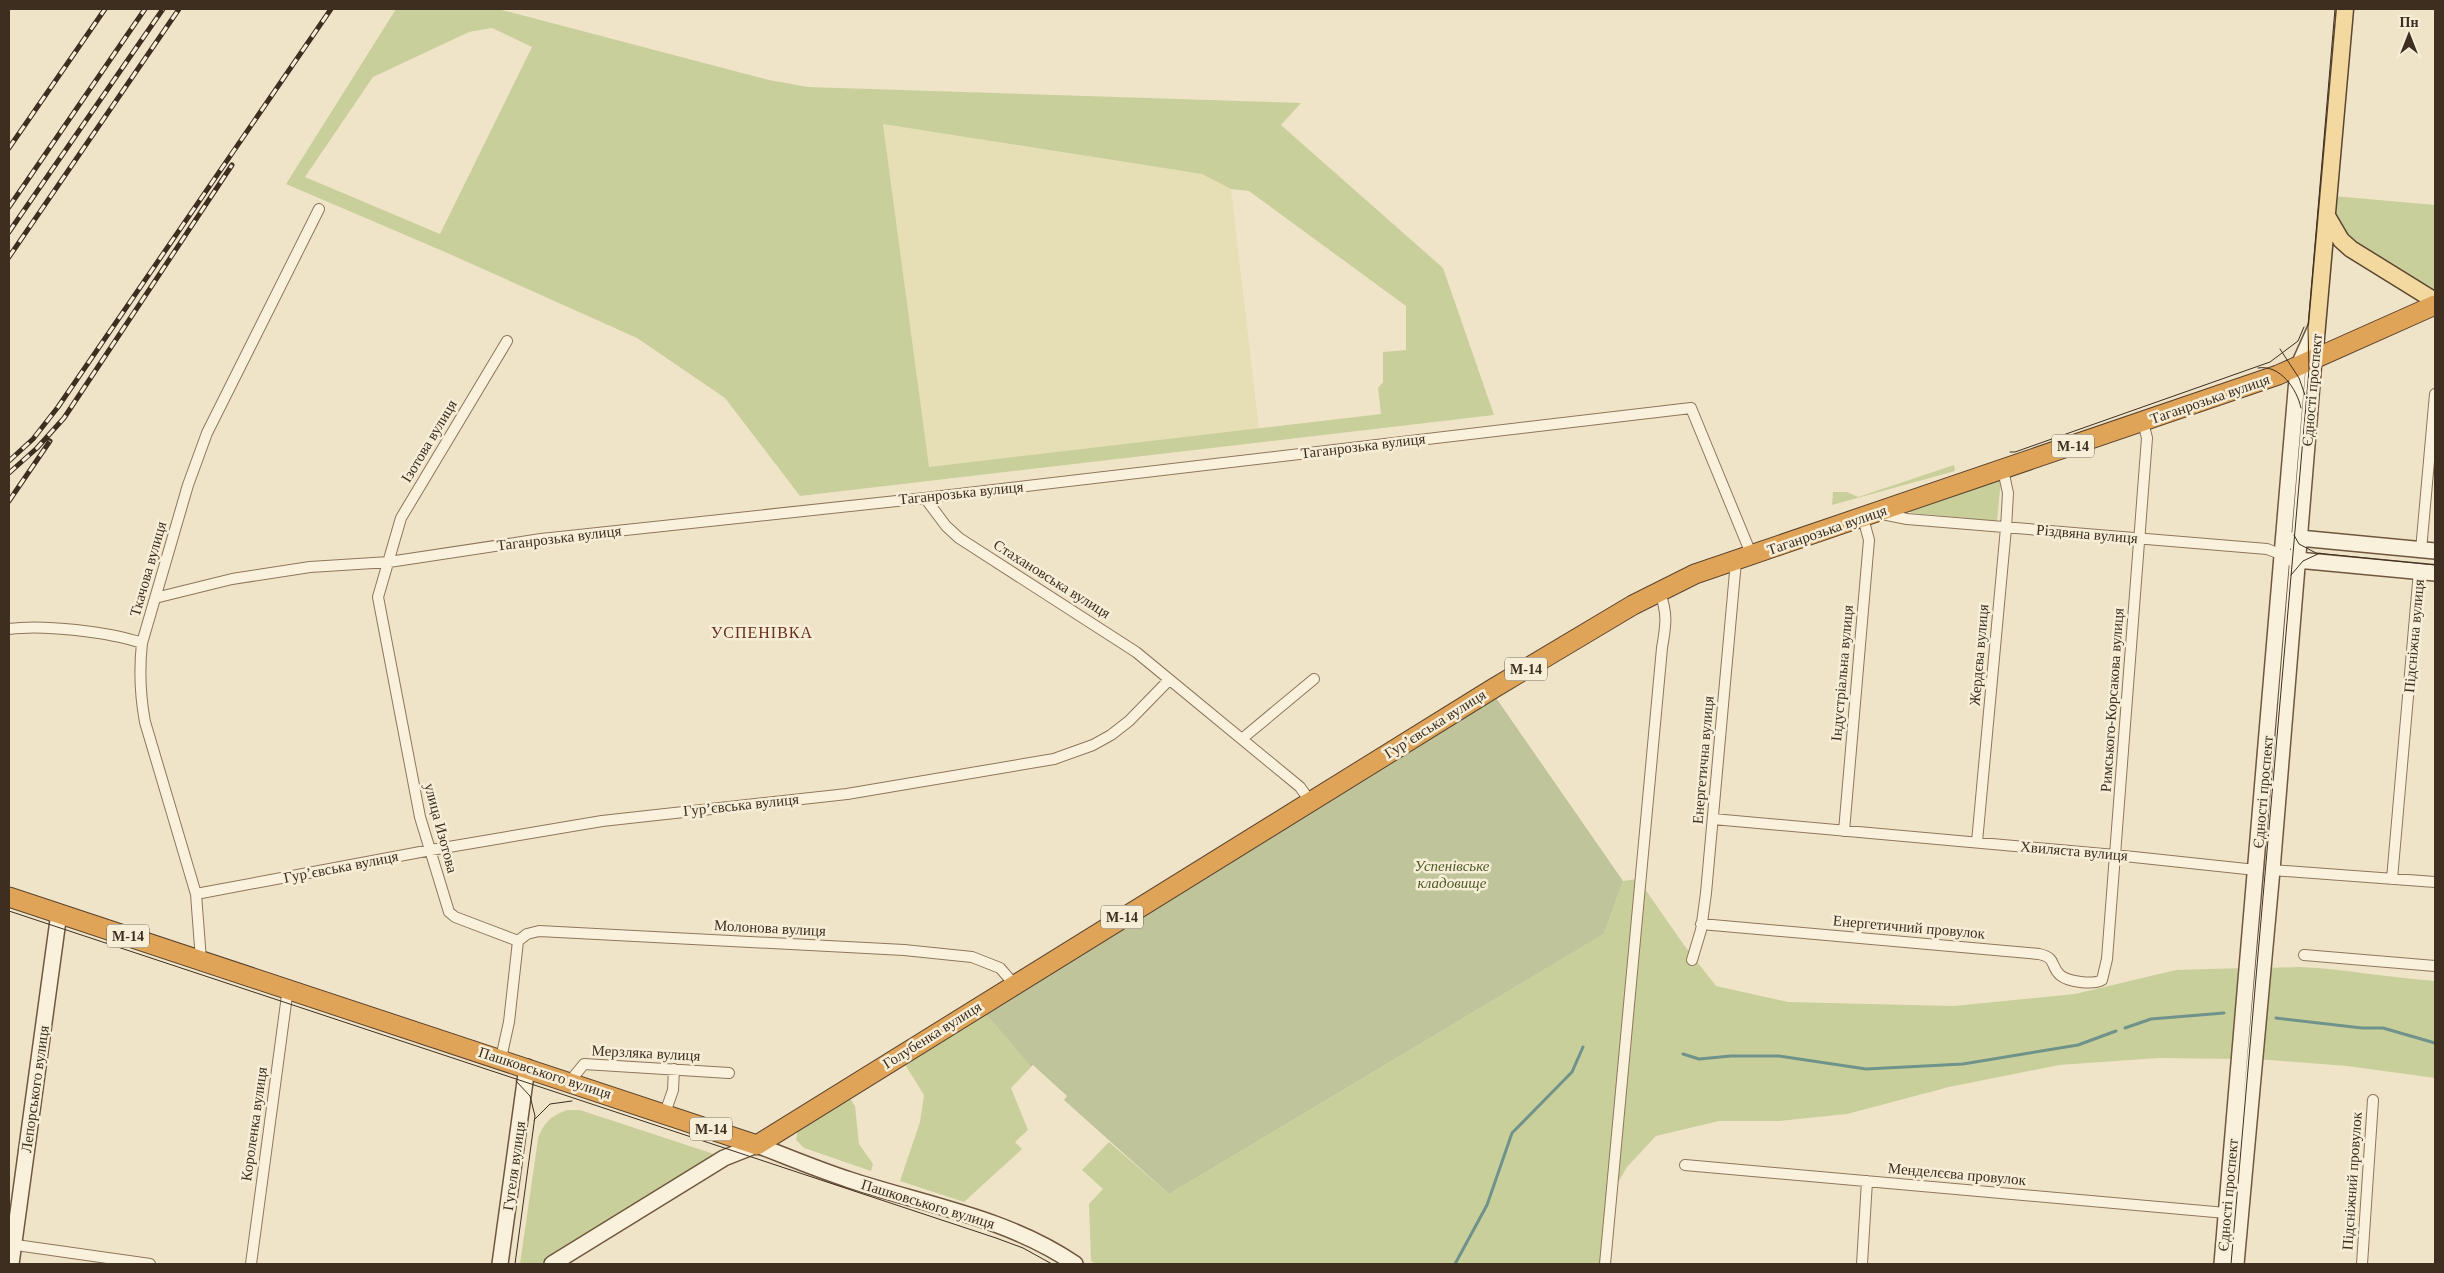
<svg xmlns="http://www.w3.org/2000/svg" width="2444" height="1273" font-family="Georgia,serif">
<rect width="100%" height="100%" fill="#f0e4c8"/>
<path fill="#e6deb5" d="M883,124L1202,174L1231,189L1259,429L929,468Z"/>
<path fill="#c9cf9b" fill-rule="evenodd" d="M396,9H498L769,80L808,87L1301,103L1281,125L1443,268L1494,415L800,496L725,398L637,338L445,252L286,184ZM492,28L532,47L440,234L305,177L373,77L469,32ZM883,124L1202,174L1231,189L1249,191L1406,306V350L1383,352V382L1378,388L1381,414L929,467Z
M2334,196L2435,205V291L2431,293L2332,225Z
M1954,465L1955,471L1832,505L1833,492H1847L1858,497Z
M2001,480L1997,521L1912,513L1908,510Z
M1638,879L1684,945L1716,986L1788,1002L1954,1006L2075,994L2176,970L2244,968L2236,1059L2159,1058L2059,1065L1949,1087L1847,1114L1779,1121H1719L1656,1136L1627,1167L1612,1193L1602,1264H1096L1091,1261L1089,1204L1103,1189L1082,1170L1109,1142L1169,1194L1604,934L1623,881Z
M2300,967C2346,969 2390,978 2435,981V1078L2347,1066L2257,1059L2265,968Z
M985,1013L1031,1067L1011,1088L1028,1130L1015,1142L1022,1149L964,1202L900,1181L920,1122L924,1095L904,1063Z
M849,1097L855,1106L859,1144L873,1164L871,1171L804,1148L796,1140L798,1129Z
M567,1110H580L717,1155L540,1264H520L538,1139C543,1123 551,1116 567,1110Z"/>
<path fill="#bfc49a" d="M1494,695L1623,881L1604,934L1169,1194L1064,1100L1067,1096L1033,1065L1031,1067L985,1013Z"/>
<g fill="none" stroke-linecap="round" stroke-linejoin="round">
<path stroke="#6f938a" stroke-width="3" d="M2276,1018L2362,1028H2383L2435,1043
M2125,1028L2151,1019L2224,1013
M1683,1054L1699,1059L1731,1056H1779L1866,1069L1963,1064L2078,1045L2116,1031
M1455,1264L1487,1205L1512,1133L1572,1072L1583,1047"/>
<g stroke="#8d765c" stroke-width="12">
<path id="street" d="M507,341L401,518L378,597L420,817L449,912L455,917L518,941
M925,498L946,526L959,538L1136,652L1300,787L1310,801
M1882,514L1907,519L2267,549L2283,555
M2421,550L2435,394
M155,598L232,579L310,567L389,562L541,539L925,498L1691,408L1752,556
M9,629C43,624 109,632 142,643
M1243,738L1314,679
M1713,819L2115,855L2256,870
M1844,831L1869,540L1863,518
M1977,842L2006,528L2008,493L2003,470
M2272,870L2435,882
M2392,879L2419,571
M196,894L431,850L602,821L847,794L1054,759L1093,745L1111,735L1129,721L1169,680
M1701,924L2039,954C2057,958 2050,966 2060,975C2068,982 2093,985 2102,980L2107,959L2147,438L2143,422
M518,941L527,934L539,931L904,950L972,957L1000,968L1014,984
M2304,955L2435,966
M201,960L196,894L145,722C140,695 139,670 142,643L188,485L207,433L319,209
M1692,960L1701,930L1706,893L1736,561
M501,1058L509,1022L518,941
M570,1081L584,1064L729,1073
M665,1113L673,1090L674,1069
M1685,1165L2226,1213
M9,1244L150,1264
M251,1264L288,988
M1605,1264L1662,648C1666,625 1668,613 1659,590
M1862,1264L1867,1181
M2362,1264L2373,1100"/>
</g>
<g stroke="#6f573f" stroke-width="18">
<path id="secondary" d="M2290,541L2299,538L2435,551
M2288,557L2297,560L2435,573
M11,1264L59,913
M500,1264L527,1067
M552,1264L724,1158L757,1145C788,1157 819,1170 850,1180C926,1205 1008,1218 1075,1264
M2222,1264L2298,367L2316,327
M2236,1264L2272,870L2314,360"/>
</g>
<g stroke="#5b4430" stroke-width="19">
<path id="primary" d="M2327,216L2341,240L2351,249L2435,301
M2314,360L2345,9"/>
</g>
<g stroke="#5b4430" stroke-width="21">
<path id="highway" d="M9,897L757,1145L1494,688L1633,605L1695,574L2278,375L2435,305"/>
</g>
<use href="#street" stroke="#faf1dc" stroke-width="10"/>
<use href="#secondary" stroke="#faf1dc" stroke-width="15"/>
<use href="#primary" stroke="#f3d9a0" stroke-width="16"/>
<use href="#highway" stroke="#e0a458" stroke-width="19"/>
<path stroke="#3d2e20" stroke-width="1" d="M2280,349L2299,378L2305,395
M2258,368C2280,364 2297,389 2301,408
M2010,452H2015L2270,362L2298,341L2304,327
M2294,535L2299,544L2316,553L2435,565
M2291,575L2303,561L2320,553
M9,911L996,1238L1023,1248L1052,1264
M534,1120L550,1104L572,1101
M515,1264L535,1116L530,1096L516,1081
M2231,1264L2309,370L2308,327L2335,9"/>
<g stroke="#3d2e20" stroke-width="5">
<path id="rail" d="M9,148L105,9
M9,207L145,9
M9,232L163,9
M9,257L179,9
M9,461L33,439L58,407L331,9
M9,473L37,448L64,418L232,165
M9,501L50,441"/>
</g>
<use href="#rail" stroke="#f7eed8" stroke-width="3" stroke-dasharray="9" stroke-linecap="butt"/>
</g>
<g text-anchor="middle" dominant-baseline="central" stroke-width="5" stroke-linejoin="round" paint-order="stroke">
<g fill="#f7eed8" stroke="#756857" stroke-width="1">
<rect x="2052" y="434.5" width="42" height="23" rx="4"/>
<rect x="1505" y="657.5" width="42" height="23" rx="4"/>
<rect x="1101" y="905.5" width="42" height="23" rx="4"/>
<rect x="107" y="924.5" width="42" height="23" rx="4"/>
<rect x="690" y="1117.5" width="42" height="23" rx="4"/>
</g>
<g font-size="14" font-weight="bold" fill="#3d2e20">
<text x="2073" y="446">М-14</text>
<text x="1526" y="669">М-14</text>
<text x="1122" y="917">М-14</text>
<text x="128" y="936">М-14</text>
<text x="711" y="1129">М-14</text>
</g>
<g font-size="15" fill="#3d2e20" stroke="#f7eed8">
<text transform="translate(2312 390) rotate(-85)">Єдності проспект</text>
<text transform="translate(2210 399) rotate(-19)">Таганрозька вулиця</text>
<text transform="translate(429 441) rotate(-59)">Ізотова вулиця</text>
<text transform="translate(1363 446) rotate(-7)">Таганрозька вулиця</text>
<text transform="translate(961 493) rotate(-6)">Таганрозька вулиця</text>
<text transform="translate(1827 530) rotate(-19)">Таганрозька вулиця</text>
<text transform="translate(2087 534) rotate(5)">Різдвяна вулиця</text>
<text transform="translate(559 538) rotate(-7)">Таганрозька вулиця</text>
<text transform="translate(148 569) rotate(-74)">Ткачова вулиця</text>
<text transform="translate(1052 579) rotate(32)">Стахановська вулиця</text>
<text transform="translate(2414 636) rotate(-85)">Підсніжна вулиця</text>
<text transform="translate(1979 655) rotate(-85)">Жердєва вулиця</text>
<text transform="translate(1842 673) rotate(-85)">Індустріальна вулиця</text>
<text transform="translate(2112 700) rotate(-86)">Римського-Корсакова вулиця</text>
<text transform="translate(1435 724) rotate(-32)">Гур’євська вулиця</text>
<text transform="translate(1703 760) rotate(-85)">Енергетична вулиця</text>
<text transform="translate(2263 792) rotate(-85)">Єдності проспект</text>
<text transform="translate(741 805) rotate(-6)">Гур’євська вулиця</text>
<text transform="translate(441 828) rotate(75)">улица Изотова</text>
<text transform="translate(2074 851) rotate(5)">Хвиляста вулиця</text>
<text transform="translate(341 867) rotate(-11)">Гур’євська вулиця</text>
<text transform="translate(1909 927) rotate(5)">Енергетичний провулок</text>
<text transform="translate(770 928) rotate(3)">Молонова вулиця</text>
<text transform="translate(932 1035) rotate(-32)">Голубенка вулиця</text>
<text transform="translate(646 1053) rotate(3)">Мерзляка вулиця</text>
<text transform="translate(545 1073) rotate(18)">Пашковського вулиця</text>
<text transform="translate(35 1089) rotate(-82)">Лепорського вулиця</text>
<text transform="translate(254 1124) rotate(-82)">Короленка вулиця</text>
<text transform="translate(514 1166) rotate(-82)">Гугеля вулиця</text>
<text transform="translate(1957 1174) rotate(5)">Менделєєва провулок</text>
<text transform="translate(2352 1181) rotate(-86)">Підсніжний провулок</text>
<text transform="translate(2228 1195) rotate(-85)">Єдності проспект</text>
<text transform="translate(928 1204) rotate(17)">Пашковського вулиця</text>
</g>
<g font-size="15" font-style="italic" fill="#4d5a26" stroke="#f7eed8">
<text x="1452" y="866">Успенівське<tspan x="1452" dy="17">кладовище</tspan></text>
</g>
<g font-size="16" letter-spacing="1" fill="#6b2e1e" stroke="#f7eed8">
<text x="762" y="632">УСПЕНІВКА</text>
</g>
</g>
<rect width="2444" height="1273" fill="none" stroke="#3d2e20" stroke-width="20"/>
<g transform="translate(2409 35)" stroke="#f7eed8" stroke-width="4" paint-order="stroke">
<path d="M0-4L9 19L0 12L-9 19Z" fill="#3d2e20"/>
<text y="-8" font-size="14" font-weight="bold" text-anchor="middle" fill="#3d2e20">Пн</text>
</g>
</svg>
